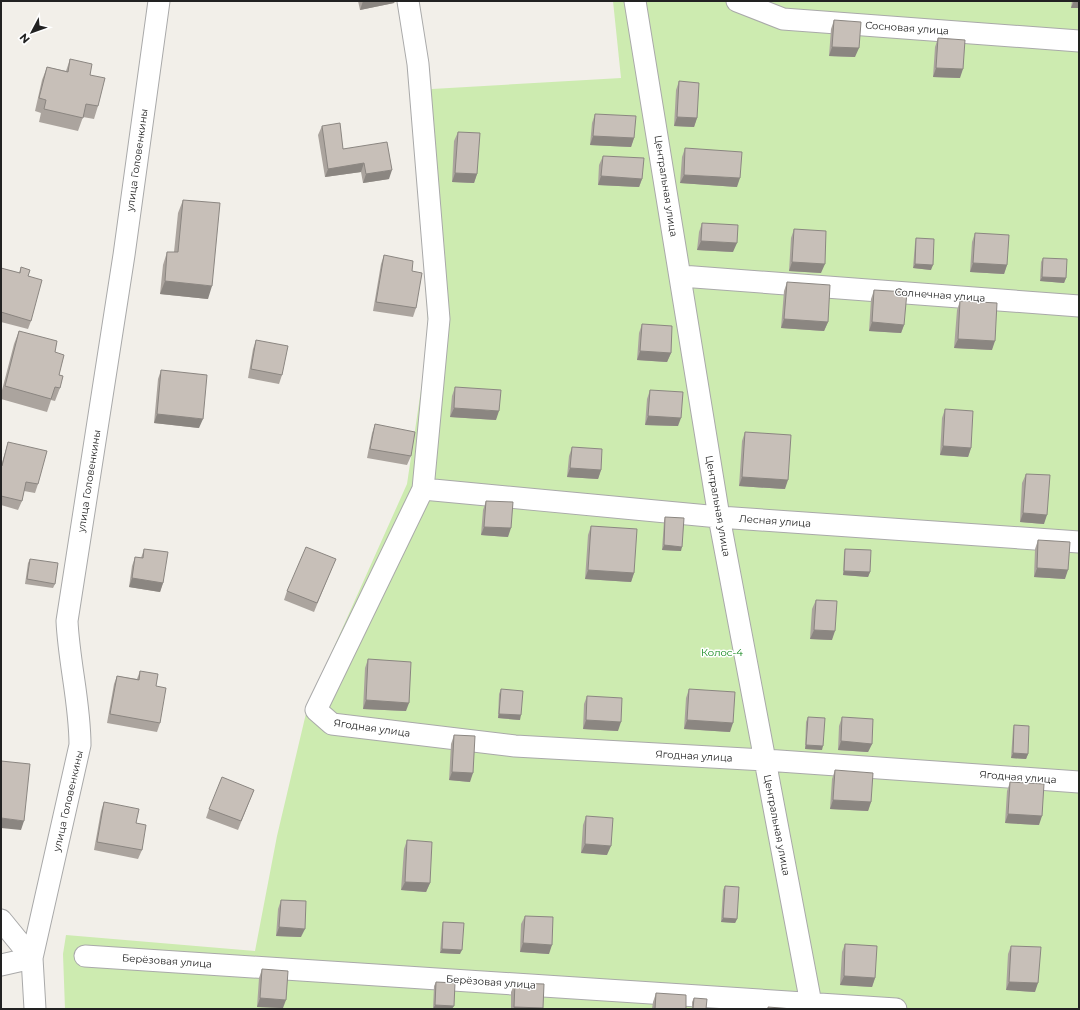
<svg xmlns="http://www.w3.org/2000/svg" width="1080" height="1010" font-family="Montserrat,sans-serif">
<rect width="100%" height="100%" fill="#f2efe9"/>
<path fill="#cdebb0" d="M613,1H1079V1009H65L63,954L66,935L255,951L277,836L308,705L407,484L429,336L413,104L432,89L621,78Z"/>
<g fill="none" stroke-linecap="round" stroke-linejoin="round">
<g stroke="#a9a9a9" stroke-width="23">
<path id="minor" d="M408,1L418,64L439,319L423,489L316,710L332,724L515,746L765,760L1079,782
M635,1L719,517L812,1009
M737,1L783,19L1079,41
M681,276L1079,306
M423,489L719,517L1079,542
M1,920L32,958L35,1009
M85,956L896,1009
M32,958L80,745C80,703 69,663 67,621L124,255L159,1
M1,965L32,958"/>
</g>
<use href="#minor" stroke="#fff" stroke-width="21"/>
</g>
<path fill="#aba49e" d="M358,1H395L394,3L360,10Z
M1072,1H1079V8H1071Z
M834,20L855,57L829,56L831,29Z
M938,38L960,78L933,77L935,47Z
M70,59L90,75L98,106L94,119L83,117L78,131L39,122L41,113L35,111L42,80L47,67L66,71Z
M679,81L697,118L694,127L674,126L676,90Z
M595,114L634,138L631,147L590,145L592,123Z
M322,126L343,149L389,179L363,183L361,172L325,177L318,135Z
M458,132L477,174L474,183L452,182L454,141Z
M685,148L737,187L680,183L682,157Z
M603,156L642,179L639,187L598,185L599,165Z
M183,200L208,299L160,294L163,265L167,252H174L178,213Z
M702,223L733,252L697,250L699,232Z
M794,229L821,273L789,271L791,238Z
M975,233L1007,265L1004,274L970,272L972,242Z
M916,238L931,270L913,268L915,243Z
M384,255L412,271L416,308L413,317L373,311L381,264Z
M1043,258L1066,278L1064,283L1040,281L1041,262Z
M21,267L28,276L31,321L28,329L1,322V268L19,273Z
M787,282L828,322L824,331L781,328L784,291Z
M874,290L904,325L901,333L869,331L871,299Z
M960,301L992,350L954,348L957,310Z
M642,324L671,353L667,362L637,360L639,333Z
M19,331L55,352L59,375L60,388L55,401L51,400L47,412L1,399V394L14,344Z
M256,340L282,375L279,384L248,378L253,349Z
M161,370L199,428L154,423L158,379Z
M455,387L496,420L450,417L452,396Z
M650,390L678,426L645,425L647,399Z
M945,409L971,448L968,457L940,455L942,418Z
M375,424L411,456L407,465L367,458L372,433Z
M745,432L785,489L739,486L742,441Z
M8,442L38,484L35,493L24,491L22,501L18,510L1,505V466Z
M572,447L601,470L598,479L567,477L569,456Z
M1026,474L1044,524L1020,522L1022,483Z
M486,501L508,537L481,535L483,510Z
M665,517L681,551L662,550L664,521Z
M591,526L634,573L631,582L585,579L588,535Z
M1038,540L1065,579L1034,577L1035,549Z
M144,549L163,583L160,592L129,587L132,566L135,557L141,558Z
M845,549L870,572L868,577L843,575L844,553Z
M30,559L55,584L53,588L25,584L28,563Z
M332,568L314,612L284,600L287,591Z
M816,600L832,640L810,639L812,609Z
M368,659L406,711L363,709L365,668Z
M140,671L156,686L160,723L157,732L107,723L114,684L117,676L137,679Z
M501,689L520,720L498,718L499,694Z
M689,689L730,732L684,729L686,698Z
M587,696L618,731L583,729L584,704Z
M808,717L822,750L805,749L806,722Z
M842,717L872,744L868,752L838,750L839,726Z
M1014,725L1028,754L1026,759L1011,758L1013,729Z
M454,735L470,782L449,780L451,744Z
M835,770L871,802L868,811L830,809L832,779Z
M1010,782L1039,825L1005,823L1007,791Z
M254,790L238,830L206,818L209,809Z
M104,802L136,823L142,850L138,859L94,850L101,811Z
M586,816L607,855L581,853L583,825Z
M407,840L430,883L426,892L401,890L404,849Z
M725,886L737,919L735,923L721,922L723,890Z
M281,900L301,937L276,936L278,909Z
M525,916L549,954L520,952L521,924Z
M443,922L460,954L440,953L442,926Z
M845,944L875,978L872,987L840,985L842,952Z
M1011,946L1035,992L1006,990L1008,954Z
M262,969L283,1008L257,1007L259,978Z
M436,982L452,1009H433L434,986Z
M515,983L543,1008V1009H511V992Z
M656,993L686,1009H652L653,1002Z
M694,998L706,1009H692V1002Z"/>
<path fill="#8b8681" d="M363,1H395L394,3L360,10Z
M1074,1H1079V8H1071Z
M832,47L859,48L855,57L829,56Z
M936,68L963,69L960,78L933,77Z
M677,117L697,118L694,127L674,126Z
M593,136L634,138L631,147L590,145Z
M364,163L361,172L325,177L328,169Z
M392,170L389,179L363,183L366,174Z
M455,173L477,174L474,183L452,182Z
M684,175L740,178L737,187L680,183Z
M601,176L642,179L639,187L598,185Z
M701,241L737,243L733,252L697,250Z
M792,262L825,264L821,273L789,271Z
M973,263L1007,265L1004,274L970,272Z
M915,264L933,265L931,270L913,268Z
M1042,277L1066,278L1064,283L1040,281Z
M165,281L212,286L208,299L160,294Z
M784,319L828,322L824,331L781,328Z
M872,322L904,325L901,333L869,331Z
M958,339L995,341L992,350L954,348Z
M640,351L671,353L667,362L637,360Z
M454,408L499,411L496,420L450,417Z
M157,414L203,419L199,428L154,423Z
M648,416L681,418L678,426L645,425Z
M943,446L971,448L968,457L940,455Z
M570,468L601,470L598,479L567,477Z
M742,477L788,480L785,489L739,486Z
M1023,513L1047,515L1044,524L1020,522Z
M484,527L511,528L508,537L481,535Z
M664,545L682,547L681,551L662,550Z
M1037,568L1068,570L1065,579L1034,577Z
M588,570L634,573L631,582L585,579Z
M844,571L870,572L868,577L843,575Z
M132,578L163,583L160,592L129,587Z
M814,630L835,631L832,640L810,639Z
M366,700L409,703L406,711L363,709Z
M499,714L521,715L520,720L498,718Z
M586,720L621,722L618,731L583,729Z
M687,720L733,723L730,732L684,729Z
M841,741L872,744L868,752L838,750Z
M806,745L823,746L822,750L805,749Z
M1013,753L1028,754L1026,759L1011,758Z
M452,772L473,773L470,782L449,780Z
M833,800L871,802L868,811L830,809Z
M1008,814L1042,816L1039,825L1005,823Z
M1,818L24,821L21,830L1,828Z
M585,844L611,846L607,855L581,853Z
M405,882L430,883L426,892L401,890Z
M723,918L737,919L735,923L721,922Z
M279,927L305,929L301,937L276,936Z
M523,943L552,945L549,954L520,952Z
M442,949L462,950L460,954L440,953Z
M844,976L875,978L872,987L840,985Z
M1009,982L1038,983L1035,992L1006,990Z
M260,998L286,1000L283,1008L257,1007Z
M435,1005L454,1006L452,1009H433Z
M514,1007L543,1008V1009H513Z"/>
<path fill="#c7bfb8" stroke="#8b8681" d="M834,20L861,22L859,48L832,47Z
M938,38L965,40L963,69L936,68Z
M70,59L92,64L90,75L105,78L98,106L86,104L83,118L44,109L46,100L39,98L47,67L68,72Z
M679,81L699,83L697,118L677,117Z
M595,114L636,116L634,138L593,136Z
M340,123L343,149L387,142L392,170L366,174L364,163L328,169L322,126Z
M458,132L480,133L477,174L455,173Z
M685,148L742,152L740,178L684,175Z
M603,156L644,158L642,179L601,176Z
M183,200L220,203L212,286L165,281L167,252H178Z
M702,223L738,225L737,243L701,241Z
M794,229L826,231L825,264L792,262Z
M975,233L1009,235L1007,265L973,263Z
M916,238L934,239L933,265L915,264Z
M384,255L413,261L412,271L422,273L416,308L376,302Z
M1043,258L1067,259L1066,278L1042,277Z
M21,267L30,270L28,276L42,280L31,321L1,312V268L20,273Z
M787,282L830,285L828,322L784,319Z
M874,290L907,292L904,325L872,322Z
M960,301L997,303L995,341L958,339Z
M642,324L672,326L671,353L640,351Z
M19,331L57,341L55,352L64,355L59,375L63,376L60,388L55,387L51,399L5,386Z
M256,340L288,346L282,375L251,369Z
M161,370L207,375L203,419L157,414Z
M455,387L501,390L499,411L454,408Z
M650,390L683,392L681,418L648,416Z
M945,409L973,411L971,448L943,446Z
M375,424L415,432L411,456L370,449Z
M745,432L791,435L788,480L742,477Z
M8,442L47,451L38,484L26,482L22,501L1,496V466H2Z
M572,447L602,449L601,470L570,468Z
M1026,474L1050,475L1047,515L1023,513Z
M486,501L513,502L511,528L484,527Z
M665,517L684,518L682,547L664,545Z
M591,526L637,529L634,573L588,570Z
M1038,540L1070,542L1068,570L1037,568Z
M306,547L336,559L317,603L287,591Z
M144,549L168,552L163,583L132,578L135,557L143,558Z
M845,549L871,550L870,572L844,571Z
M30,559L58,563L55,584L27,579Z
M816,600L837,601L835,631L814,630Z
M368,659L411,662L409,703L366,700Z
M140,671L158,674L156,686L166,688L160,723L110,714L117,676L139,680Z
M501,689L523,691L521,715L499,714Z
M689,689L735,692L733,723L687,720Z
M587,696L622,698L621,722L586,720Z
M808,717L825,718L823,746L806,745Z
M842,717L873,719L872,744L841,741Z
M1014,725L1029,726L1028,754L1013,753Z
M454,735L475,736L473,773L452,772Z
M1,761L30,764L24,821L1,818Z
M835,770L873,773L871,802L833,800Z
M222,777L254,790L241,821L209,809Z
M1010,782L1044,784L1042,816L1008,814Z
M104,802L139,809L136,823L146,825L142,850L97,842Z
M586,816L613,818L611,846L585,844Z
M407,840L432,842L430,883L405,882Z
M725,886L739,887L737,919L723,918Z
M281,900L306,901L305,929L279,927Z
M525,916L553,917L552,945L523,943Z
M443,922L464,923L462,950L442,949Z
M845,944L877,946L875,978L844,976Z
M1011,946L1041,947L1038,983L1009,982Z
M262,969L288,971L286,1000L260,998Z
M436,982L455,983L454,1006L435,1005Z
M515,983L544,984L543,1008L514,1007Z
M656,993L686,995V1009H655Z
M694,998L707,999L706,1009H693Z
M768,1007L793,1009H768Z"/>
<g text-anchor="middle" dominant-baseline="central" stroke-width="3" stroke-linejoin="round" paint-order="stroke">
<g font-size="10" fill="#222" stroke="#fff">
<text transform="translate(907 28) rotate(4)">Сосновая улица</text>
<text transform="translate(137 160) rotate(-82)">улица Головенкины</text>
<text transform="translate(666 186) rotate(81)">Центральная улица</text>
<text transform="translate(940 295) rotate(4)">Солнечная улица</text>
<text transform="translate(89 481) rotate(-81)">улица Головенкины</text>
<text transform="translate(718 506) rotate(80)">Центральная улица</text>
<text transform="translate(775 521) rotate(4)">Лесная улица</text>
<text transform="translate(372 728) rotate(8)">Ягодная улица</text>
<text transform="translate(694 756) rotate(3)">Ягодная улица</text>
<text transform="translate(1018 777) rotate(4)">Ягодная улица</text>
<text transform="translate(68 801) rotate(-77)">улица Головенкины</text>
<text transform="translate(777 825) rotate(79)">Центральная улица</text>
<text transform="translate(167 961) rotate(4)">Берёзовая улица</text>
<text transform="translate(491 982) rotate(4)">Берёзовая улица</text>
</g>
<g font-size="10" fill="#0c8416" stroke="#fff">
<text x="722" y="652">Колос-4</text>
</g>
</g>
<rect width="1080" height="1010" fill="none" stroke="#222222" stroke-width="4"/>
<g transform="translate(32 32) rotate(229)" stroke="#ffffff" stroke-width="3" paint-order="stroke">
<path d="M0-3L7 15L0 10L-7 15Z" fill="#222222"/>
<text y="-6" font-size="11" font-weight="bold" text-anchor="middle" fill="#222222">N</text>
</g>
</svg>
